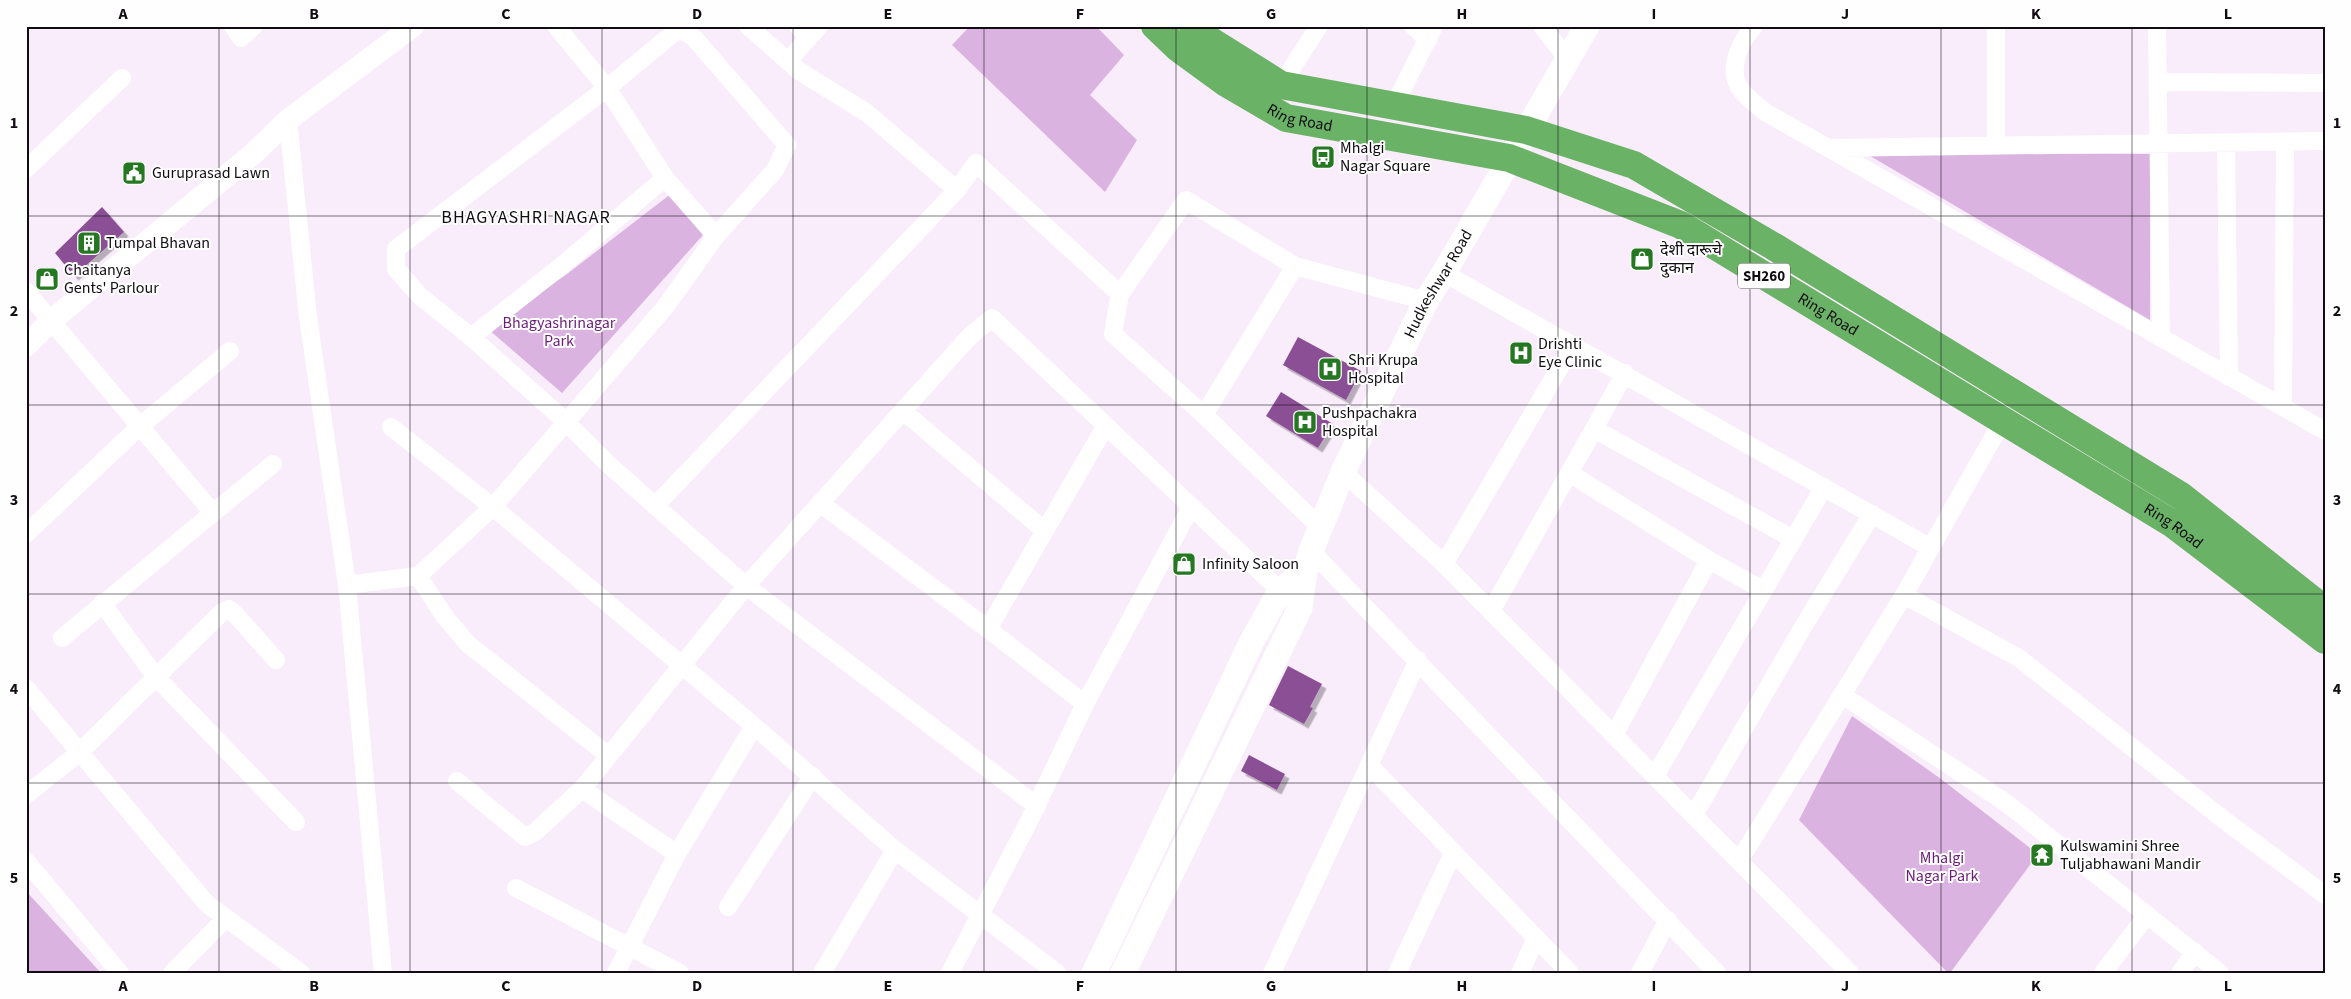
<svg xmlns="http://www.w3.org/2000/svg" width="2351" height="999" font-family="'Source Sans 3','Noto Sans Devanagari',sans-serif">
<defs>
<filter id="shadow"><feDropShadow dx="4.5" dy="4.5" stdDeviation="0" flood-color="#0004"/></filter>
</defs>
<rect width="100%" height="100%" fill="#f9ecfb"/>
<path fill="#dbb3e1" d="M970,26H1096L1124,55L1090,95L1137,140L1105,192L952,45Z
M1865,153L2150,154V320Z
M672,193L703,235L562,393L488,329L567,274Z
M1852,716L1941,779L2038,854L1950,973H1948L1799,820Z
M26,891L101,973H26Z"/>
<path fill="#8b4f95" filter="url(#shadow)" d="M102,207L124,232L74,276L55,253Z
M1298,337L1361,371L1346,400L1283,365Z
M1281,392L1333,424L1318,448L1266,416Z
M1288,666L1322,684L1310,707L1313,708L1304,724L1269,705Z
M1249,755L1285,774L1277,790L1241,771Z"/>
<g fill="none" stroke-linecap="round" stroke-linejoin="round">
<path stroke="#fff" stroke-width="18" d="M233,26L241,38L254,26
M556,26L607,88L665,178L716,236L666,306L493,507L754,726L895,850L1057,973
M748,26L799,71L867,113L957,190L976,163L1120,294L1113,334L1204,415L1320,527
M798,26L808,38
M1413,26L1428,40
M1542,26L1568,60
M1754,26C1740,42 1728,68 1739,87C1745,97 1757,105 1765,112L2325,431
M1996,26V146
M2157,26L2161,338
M788,61L819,26
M2158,82L2325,83
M1281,85L1319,26
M1394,106L1434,26
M288,120L308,317L347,585L383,973
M2226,143L2229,377
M1829,148L2325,141
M26,169L122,78
M716,236L775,170L787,145L695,39L686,32L676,31L607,88L396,249V269L420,296L471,337L565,421L608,464L746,586L1037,806
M1444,273L1931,548
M26,291L213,513L62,638
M1120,294L1186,200L1295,266
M471,337L560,267L665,178
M1625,373L1594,429L1793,539
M2283,407L2285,142
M903,411L1045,531
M1204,415L1295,266L1426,301
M1343,472L1444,564L1850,973
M1569,473L1709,560L1763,590
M820,503L988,629
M655,506L957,190
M213,513L273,464
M26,534L139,427L230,351
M1311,551L1717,973
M1444,564L1573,345
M418,576L445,617L468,644L609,756
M347,585L418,576L493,507L391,427
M1904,595L2019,658L2224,820L2325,895
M102,603L155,676L296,822
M1491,611L1594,429
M26,688L207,904L301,973
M1842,695L2005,802L2220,973
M1085,704L1191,507
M1614,735L1709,560
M1370,766L1570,973
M1655,776L1824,487
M457,781L525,837L535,832L582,789L746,586L969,337L992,318L1288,598
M582,789L677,854L754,726
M26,795L80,752L222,612L229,609L236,615L276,660
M1694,815L1803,627L1872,514
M26,861L120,973
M1739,861L1904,595L2003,420
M516,888L680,973
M728,907L813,776
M172,973L226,918
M616,973L677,854
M822,973L895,850
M950,973L1028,823L1085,704L988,629L1105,427
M1272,973L1418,660
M1397,973L1453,853
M1520,973L1536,938
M1640,973L1668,920
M2103,973L2147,915
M2180,973L2195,952"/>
<path stroke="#fff" stroke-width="22" d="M26,346L51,321L253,154L288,120L413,26"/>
<g stroke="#fff" stroke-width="25">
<path d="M1094,973L1252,641L1280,591L1305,571"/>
<path id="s1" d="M1123,973L1300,608L1305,571L1311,551L1343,472L1426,301L1444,273L1587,26"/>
</g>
<g stroke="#6ab266" stroke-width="28">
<path id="s2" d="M1155,26L1178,48L1226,83L1286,118L1509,158L1681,225L2173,524L2325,640"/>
<path d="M1193,26L1211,41L1281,85L1526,130L1634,165L1773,246L2181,496L2325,610"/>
</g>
</g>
<path fill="none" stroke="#110d12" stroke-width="1" stroke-opacity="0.55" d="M219,26V973M410,26V973M602,26V973M793,26V973M984,26V973M1176,26V973M1367,26V973M1558,26V973M1750,26V973M1941,26V973M2132,26V973M26,216H2325M26,405H2325M26,594H2325M26,783H2325"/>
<defs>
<g id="bus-square" transform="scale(1.25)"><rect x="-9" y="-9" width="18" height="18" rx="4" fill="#257721" stroke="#fefefe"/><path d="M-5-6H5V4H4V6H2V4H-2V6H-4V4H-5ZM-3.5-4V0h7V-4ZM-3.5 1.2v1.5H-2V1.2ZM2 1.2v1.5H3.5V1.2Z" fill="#fff"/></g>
<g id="civic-square" transform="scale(1.25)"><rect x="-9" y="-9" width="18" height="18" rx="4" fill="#257721" stroke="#fefefe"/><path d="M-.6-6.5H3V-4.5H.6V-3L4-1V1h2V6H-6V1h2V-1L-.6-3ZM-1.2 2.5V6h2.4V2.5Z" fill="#fff"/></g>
<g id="building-square" transform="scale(1.25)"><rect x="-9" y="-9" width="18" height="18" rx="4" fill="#257721" stroke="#fefefe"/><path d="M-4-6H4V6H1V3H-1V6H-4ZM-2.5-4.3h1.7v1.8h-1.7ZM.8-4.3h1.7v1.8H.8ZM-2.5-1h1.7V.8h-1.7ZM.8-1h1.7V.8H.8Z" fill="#fff"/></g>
<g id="shop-square" transform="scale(1.25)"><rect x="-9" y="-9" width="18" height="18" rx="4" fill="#257721" stroke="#fefefe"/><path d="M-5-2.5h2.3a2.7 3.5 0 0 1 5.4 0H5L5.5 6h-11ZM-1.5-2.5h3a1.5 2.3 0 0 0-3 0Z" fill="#fff"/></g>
<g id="hospital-square" transform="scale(1.25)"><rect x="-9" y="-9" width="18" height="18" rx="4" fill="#257721" stroke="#fefefe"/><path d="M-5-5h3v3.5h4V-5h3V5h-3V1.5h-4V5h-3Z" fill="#fff"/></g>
<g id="temple-square" transform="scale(1.25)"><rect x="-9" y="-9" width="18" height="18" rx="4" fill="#257721" stroke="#fefefe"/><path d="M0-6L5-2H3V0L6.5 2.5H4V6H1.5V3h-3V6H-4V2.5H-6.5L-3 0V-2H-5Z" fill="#fff"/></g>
</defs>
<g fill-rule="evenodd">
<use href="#bus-square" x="1323" y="157"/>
<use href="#civic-square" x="134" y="173"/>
<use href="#building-square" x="89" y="243"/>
<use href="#shop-square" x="1642" y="259"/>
<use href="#shop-square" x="47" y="279"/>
<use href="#hospital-square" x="1521" y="353"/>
<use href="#hospital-square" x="1330" y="369"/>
<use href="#hospital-square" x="1305" y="422"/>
<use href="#shop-square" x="1184" y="564"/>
<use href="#temple-square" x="2042" y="855"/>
</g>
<g text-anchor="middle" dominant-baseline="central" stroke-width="4" stroke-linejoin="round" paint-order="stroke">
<rect fill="#fefefe" stroke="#585559" stroke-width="1" x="1738" y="263.5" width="52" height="25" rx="4"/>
<g font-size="15" font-weight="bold" fill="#110d12">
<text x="1764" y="276">SH260</text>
</g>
<g font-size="16" fill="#110d12" stroke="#fefefe">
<text stroke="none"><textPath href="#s2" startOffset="174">Ring Road</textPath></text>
<text stroke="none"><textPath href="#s1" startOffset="760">Hudkeshwar Road</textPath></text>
<text stroke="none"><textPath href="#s2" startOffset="744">Ring Road</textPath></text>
<text stroke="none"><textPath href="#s2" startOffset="1149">Ring Road</textPath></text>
</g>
<g font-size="16" fill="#110d12" stroke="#fefefe" text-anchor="start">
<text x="1340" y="148">Mhalgi<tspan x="1340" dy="18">Nagar Square</tspan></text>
<text x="152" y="173">Guruprasad Lawn</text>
<text x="106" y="243">Tumpal Bhavan</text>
<text x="1660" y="250">देशी दारूचे<tspan x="1660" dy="18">दुकान</tspan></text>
<text x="64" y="270">Chaitanya<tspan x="64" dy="18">Gents' Parlour</tspan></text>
<text x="1538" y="344">Drishti<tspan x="1538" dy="18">Eye Clinic</tspan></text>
<text x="1348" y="360">Shri Krupa<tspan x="1348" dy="18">Hospital</tspan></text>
<text x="1322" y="413">Pushpachakra<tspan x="1322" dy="18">Hospital</tspan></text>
<text x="1202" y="564">Infinity Saloon</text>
<text x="2060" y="846">Kulswamini Shree<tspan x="2060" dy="18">Tuljabhawani Mandir</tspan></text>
</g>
<g font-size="16" fill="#6a1d77" stroke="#fefefe">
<text x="559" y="323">Bhagyashrinagar<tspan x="559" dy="18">Park</tspan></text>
<text x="1942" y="858">Mhalgi<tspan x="1942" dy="18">Nagar Park</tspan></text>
</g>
<g font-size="18" letter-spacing="1" fill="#110d12" stroke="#fefefe">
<text x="526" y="217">BHAGYASHRI NAGAR</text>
</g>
</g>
<rect width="2351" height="999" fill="none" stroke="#fefefe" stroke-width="55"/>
<rect x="28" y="28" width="2296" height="944" fill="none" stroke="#110d12" stroke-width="2"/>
<g font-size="16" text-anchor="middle" font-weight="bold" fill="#110d12">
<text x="123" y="19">A</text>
<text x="314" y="19">B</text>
<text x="506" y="19">C</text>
<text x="697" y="19">D</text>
<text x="888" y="19">E</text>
<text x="1080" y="19">F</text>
<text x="1271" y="19">G</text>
<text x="1462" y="19">H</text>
<text x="1654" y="19">I</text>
<text x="1845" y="19">J</text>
<text x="2036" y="19">K</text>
<text x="2228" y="19">L</text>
<text x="14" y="128">1</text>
<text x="2337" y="128">1</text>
<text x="14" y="316">2</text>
<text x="2337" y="316">2</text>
<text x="14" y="505">3</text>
<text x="2337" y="505">3</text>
<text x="14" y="694">4</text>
<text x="2337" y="694">4</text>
<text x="14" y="883">5</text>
<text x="2337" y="883">5</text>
<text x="123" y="991">A</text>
<text x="314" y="991">B</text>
<text x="506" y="991">C</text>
<text x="697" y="991">D</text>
<text x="888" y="991">E</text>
<text x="1080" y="991">F</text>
<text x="1271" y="991">G</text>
<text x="1462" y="991">H</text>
<text x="1654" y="991">I</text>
<text x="1845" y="991">J</text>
<text x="2036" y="991">K</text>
<text x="2228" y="991">L</text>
</g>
</svg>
